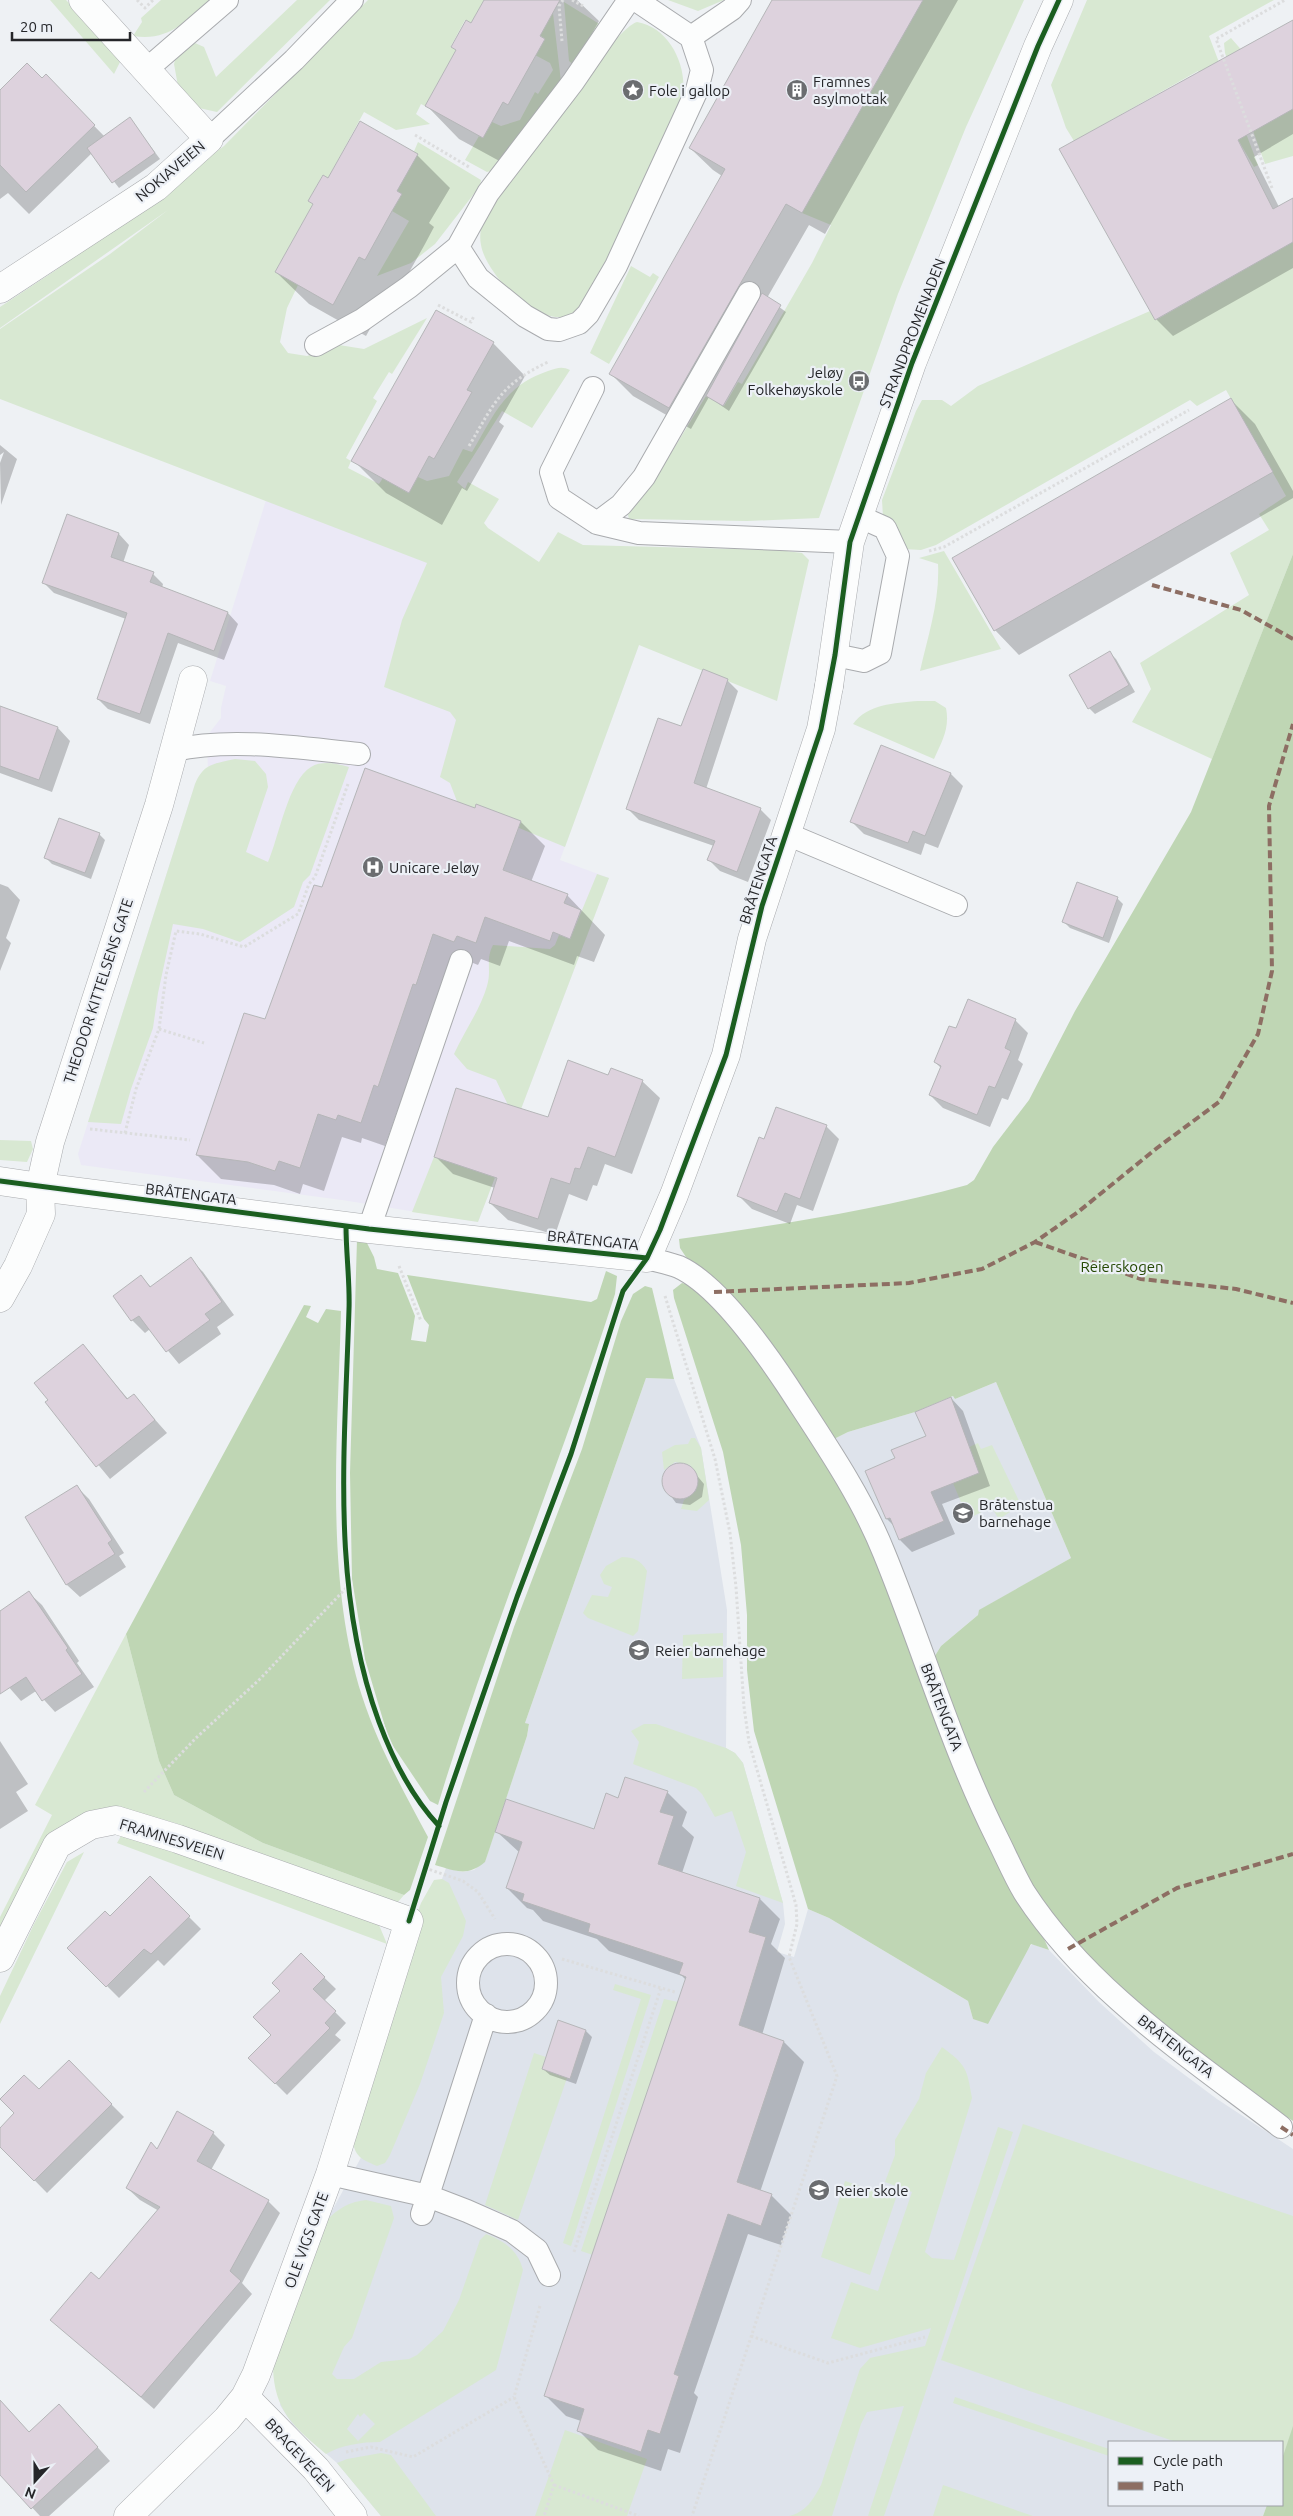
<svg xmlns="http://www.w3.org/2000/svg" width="1293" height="2516" font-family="Ubuntu,sans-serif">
<rect width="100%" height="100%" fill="#eef1f4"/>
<path fill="#dee3eb" d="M646,1378L674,1379L701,1448L727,1610L726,1748L735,1753L743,1763L783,1903L785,1924L777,1952L794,1957L808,1909L829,1918L968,2001L973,2019L1032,1944L1049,1950L1099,2002L1154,2052L1217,2099L1293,2149V2428L1282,2442H1109V2505H1267L1263,2516H381L337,2463L292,2424L280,2405L303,2288L327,2220L364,2152L423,1956L442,1879L446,1868L462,1872L474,1870L485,1861L527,1736L529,1725L525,1723Z
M996,1382L1071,1558L980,1610L978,1615L941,1646L933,1659L832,1440L848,1432L915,1412L953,1396L955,1399Z"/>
<path fill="#ebe9f6" d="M266,500L639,645L560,860L609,878L478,1222L342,1200L81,1165L78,1154L195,784L208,774L207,736L221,718V708L226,686L210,681Z"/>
<path fill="#d8e8d2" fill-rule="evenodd" d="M50,0H66L114,49L121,60L114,74Z
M161,0H210C186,21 168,42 133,36L142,22L141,18Z
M297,0H330L217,112L199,108L178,86L174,64L176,57L195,43L204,47L216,77Z
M368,0H484L471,23L465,20L451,46L456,50L425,106L421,104L416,114L430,124L396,130L364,112L328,178L322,176L308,201L313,204L275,272L298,285L287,308L280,342L288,353L307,356L339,345L364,349L427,318L392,374L389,372L373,398L377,401L346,458L351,461L348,468L379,484L383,478L408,493L418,477L427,481L449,476L463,449L472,452C494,415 504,386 548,371C557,368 562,366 570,370L532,428L502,411L457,482L465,489L468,482L499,499L484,523L488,528L539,562L558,532L583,545L778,550L802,553L809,560L777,701L639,645L565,847L519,828L521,821L477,805L470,820L458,804L450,783L440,777L456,720L450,712L384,687L402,620L427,563L0,399V329L110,254L168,210L0,328V307L56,270L224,146Z
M668,0H724L698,11Z
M923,0H1024L966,127L898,294L819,518L747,521L629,519L628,515L657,476L706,396L724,406L738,382L742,384L812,263L831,225L802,213Z
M1087,0H1274L1209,36L1258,165L1254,167L1198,71L1074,141L1066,128L1051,85Z
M564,2L601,25L575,66L569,61Z
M553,13L561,82L494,170L487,172L465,160L479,136L483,138L492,122L501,126L520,120L535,92L538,94L553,70L550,63L535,55L545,39L540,35Z
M637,22C669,27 687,65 683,94C659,149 636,204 609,257C600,274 592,297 578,310C546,338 486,276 481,245C478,230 484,219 491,206C512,176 612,29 637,22Z
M1231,38L1293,109V156L1265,164L1225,53L1224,43Z
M418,142L481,180L480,186L435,244L411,263L377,276L409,221L392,211L402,194L397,191Z
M1293,242V554L1212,759L1132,722L1151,689L1140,663L1249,595L1230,553L1269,530L1259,514L1286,496L1226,390L1197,406L1190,400L936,545L921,550L904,549L883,517L882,500L916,411L922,400H942L951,406L978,386L1150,311L1156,320Z
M631,266L650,277L653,273L659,277L609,364L590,353Z
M944,551L1001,649L920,671C928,636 940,600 938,564L919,558Z
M918,701H935L946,708C950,728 942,741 934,759L853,724C868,704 894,703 918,701Z
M235,759L255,761L266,774L268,787L246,852L268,862C279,837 288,781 311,767C323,760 337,764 349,767L310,875L303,882L294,907L240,942L203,929L173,924L158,993L153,1028L131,1089L121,1124L88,1122L195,784C204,763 214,764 235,759Z
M597,874L609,878L478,1222L412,1212L434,1157L486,1174L508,1105L496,1080L467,1069L454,1054C464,1032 481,1008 487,986C492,970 485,960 493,945L550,949L555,945L559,935L570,939Z
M0,1140L31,1141L33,1149L27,1162L0,1160Z
M691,1438H695L701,1448L709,1500L697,1511L681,1509L684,1500L696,1491L698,1477L690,1465L675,1462L664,1470L662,1452L675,1445L688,1444Z
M978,1443L981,1449L992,1445L1021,1505L999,1519L991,1507L968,1519L943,1459Z
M622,1557C633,1557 641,1560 647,1571L638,1631L633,1636L588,1618L583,1613L592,1595L608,1597L612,1587L604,1584L600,1575L606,1566Z
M723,1633V1677L682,1679L683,1635Z
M126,1634L159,1761L174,1795L263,1843L404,1895L398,1902L285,1865L175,1823L124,1809L89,1812L0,1945V1917L52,1815L35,1805Z
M644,1724H656L726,1748L735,1753L743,1763L783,1903L736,1886L746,1852L732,1811L715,1817L702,1794L696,1788L633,1764L639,1742L631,1731Z
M132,1835L379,1925L387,1944L117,1843L121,1836Z
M84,1852L0,2024V1996L34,1924L67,1862Z
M442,1879L449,1883L466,1921L463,1936L441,1977L444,2013L420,2084L390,2155L385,2163L377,2166C363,2160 355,2157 353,2142L413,1924L421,1903L434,1880Z
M615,1984L651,1995L571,2246L563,2243L641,1999L613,1990Z
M664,1999L678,2002L593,2255L581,2251Z
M942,2047C966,2065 967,2068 972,2098L925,2252L932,2258L954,2260L998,2127L1013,2132L884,2516H868L904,2406L867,2412L861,2424L832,2516H789C806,2512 813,2500 821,2485L860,2369L870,2358L925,2346L931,2328L860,2348L831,2338L851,2282L878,2291L912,2192L885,2182L895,2155V2140L919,2099L926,2073Z
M534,2053L546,2057L542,2069L567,2078L518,2220L485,2205Z
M1023,2124L1293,2216V2428L1282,2460V2442H1176L941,2360Z
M845,2181L896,2198L870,2275L821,2257Z
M366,2200L391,2206L394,2218L352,2338L344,2347L332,2374L337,2379H354L381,2362L409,2359L417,2355L443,2331L459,2300L480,2240L486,2234C504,2241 518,2250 523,2270L496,2370L380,2442C362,2442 341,2445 326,2454C294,2427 274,2411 273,2367L327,2220C339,2208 349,2202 366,2200ZM364,2413L375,2424L358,2441L347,2429L358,2414L360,2417Z
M955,2397L1109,2449V2456L953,2403Z
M565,2430L647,2459L627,2516H535Z
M381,2453L391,2455L436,2516H381L337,2463L347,2459Z
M943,2485L1033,2516H933Z"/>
<path fill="#bfd6b4" d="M1293,554V2121L1197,2055L1101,1972L1038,1899L971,1766L933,1659L941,1646L978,1615L979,1610L1071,1558L996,1382L955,1399L953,1396L915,1412L848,1432L832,1440L727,1294L686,1257L680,1248L679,1239C776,1225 873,1211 967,1185L974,1180L993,1147L1029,1100L1075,1011L1191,812Z
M357,1240L367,1243L374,1257L377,1269L398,1273L415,1316L411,1340L426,1342L429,1325L424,1319L407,1275L591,1302L597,1299L606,1271L617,1276L615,1294C560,1466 490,1632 438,1805L430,1801L389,1740L365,1659L352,1579L350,1473Z
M682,1283L690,1285L727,1316L841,1482L1049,1950L1031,1944L988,2024L973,2019L968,2001L829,1918L808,1909L754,1731L747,1670V1615L741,1545L723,1452L674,1298L673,1290Z
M645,1286L652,1288L674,1379L646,1378L525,1723L529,1724L527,1736L485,1862C467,1877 456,1871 435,1865L514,1627L582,1449L621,1321L633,1294Z
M304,1305L311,1306L306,1317L318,1323L326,1309L341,1311C338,1435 324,1576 362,1696C378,1746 404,1792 428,1837L410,1890L404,1895L263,1843L174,1795L159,1761L126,1634Z
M1293,2426V2516H1263L1267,2505H1282V2459Z"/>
<path fill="#0003" d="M486,0H577L599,21L516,170L459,139L427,106Z
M774,0H958L825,234L809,225L767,298L786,312L729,411L709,397L691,429L633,396L611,374L722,176L713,170L690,148Z
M1293,21V134L1254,157L1279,207L1293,199V268L1173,336L1156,319L1061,149Z
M45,76L105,137L130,119L160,159L119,188L92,153L29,214L8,193L0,199V91L42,80Z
M417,155L450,188L429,223L434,227L425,244L398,292L392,289L366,336L309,304L276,272L314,205L310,201L328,180Z
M493,343L525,376L499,422L504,426L467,491L462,488L442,525L386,493L353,460Z
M1231,400L1255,424L1293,491V498L1019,655L995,630L954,558Z
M0,445L17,459L1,505L0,463L4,452L0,455Z
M67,516L119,534L129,545L123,563L153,574L163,584L162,588L228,613L238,624L224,660L178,643L150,724L108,709L98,699L126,619L54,593L43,582Z
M1110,653L1116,659L1135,692L1095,714L1089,708Z
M727,680L738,691L706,789L760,809L771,820L748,882L720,871L709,860L714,846L639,820L628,809L682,728Z
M0,707L58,728L70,741L52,792L0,773Z
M951,774L963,786L938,848L925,843L921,855L864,834L851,821Z
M476,810L521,822L545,846L531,882L567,895L605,935L594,962L577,956L574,965L509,941L500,966L481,959L478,965L458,957L402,1110L398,1109L385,1146L362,1138L361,1143L342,1137L324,1191L303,1184L300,1194L274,1185L221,1179L197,1155L266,1021L322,889Z
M99,834L105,840L91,879L52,864L46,858Z
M0,884L8,887L20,900L6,938L11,943L0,971Z
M1117,898L1123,904L1109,943L1070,928L1064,922Z
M969,1001L1016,1021L1028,1033L1018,1060L1023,1064L1008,1100L1002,1098L990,1127L943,1108L930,1095L941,1068L935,1062L957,1030Z
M609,1076L642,1081L660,1098L632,1174L605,1164L597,1186L593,1185L587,1201L569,1194L555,1235L508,1220L490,1203L495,1188L453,1174L435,1156L548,1119Z
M826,1126L839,1139L813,1211L797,1205L790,1224L752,1209L739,1196L765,1141Z
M190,1259L203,1272L234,1315L217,1327L221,1334L179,1364L150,1329L145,1333L132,1320L115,1296L141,1277L151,1287Z
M83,1346L128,1399L134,1396L167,1433L110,1479L47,1403Z
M951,1398L963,1411L990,1486L942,1504L955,1534L912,1552L900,1540L894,1526L887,1519L896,1458L927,1437Z
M676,1463L689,1466L704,1484L702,1497L690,1505L676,1503L662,1484L665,1471Z
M76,1486L89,1499L124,1553L119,1556L126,1567L80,1597L67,1585L27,1518Z
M29,1593L42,1605L79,1661L77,1663L94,1687L55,1712L36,1691L21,1701L0,1677V1613Z
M0,1741L28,1784L16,1792L28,1811L0,1829Z
M667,1792L687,1812L682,1826L694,1837L682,1873L760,1899L780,1919L771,1944L785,1958L762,2035L784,2042L804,2062L760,2192L771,2195L791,2215L781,2245L748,2234L694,2393L698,2397L680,2453L668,2449L661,2471L598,2450L578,2430L581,2421L566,2416L546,2396L686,1980L682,1976L609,1951L597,1939L543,1921L533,1910L527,1908L507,1888L520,1853L496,1831L595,1830L619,1799Z
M150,1878L201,1929L164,1966L158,1960L119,1998L69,1948L110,1918Z
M301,1955L336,1989L324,2001L346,2023L335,2035L341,2040L287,2095L250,2058L272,2035L281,1991Z
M586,2031L592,2037L576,2084L550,2075L543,2069Z
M69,2062L124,2117L47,2193L0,2145V2140L16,2113Z
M213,2133L225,2145L211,2170L268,2201L280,2213L242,2283L252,2294L154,2409L52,2320L99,2281L159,2211L140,2200L127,2188L157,2151Z
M71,2418L110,2461L49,2516H40L0,2473V2419L29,2433Z"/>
<path fill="#ddd2dd" stroke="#b5b6b8" d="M484,0H560L540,36L545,39L508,105L503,102L483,138L425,106L456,50L451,47L466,20L471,23Z
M772,0H923L802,213L786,204L669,408L609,374L725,169L689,148Z
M1293,20V109L1238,140L1273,209L1293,198V242L1155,320L1059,149Z
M27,63L42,78L46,74L95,125L26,192L0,165V90Z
M130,117L155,153L112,183L87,148Z
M360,121L418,154L397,191L402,194L392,211L365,260L359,257L333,305L275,272L313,204L308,201L323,175L328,178Z
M762,293L781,305L723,406L706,396Z
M436,310L494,342L467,390L472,392L434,459L429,456L409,493L351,461Z
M1231,398L1273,472L994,631L952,558Z
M67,514L119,533L111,557L154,572L150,582L228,612L214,651L168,633L140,714L97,699L127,613L42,583Z
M1110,651L1129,685L1088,709L1069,675Z
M703,669L728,679L694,783L761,808L737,872L707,860L715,841L626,809L658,718L681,726Z
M0,706L58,727L39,780L0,766Z
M881,745L951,773L925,836L913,831L908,843L850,822Z
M365,768L475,808L476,804L521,821L503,870L568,894L564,903L581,910L570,939L553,932L550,941L485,917L476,943L457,936L454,942L433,934L416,985L413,984L378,1087L374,1085L361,1123L338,1115L336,1120L318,1114L300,1168L279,1161L275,1171L248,1162L196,1155L244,1013L265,1019L314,885L322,887Z
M59,818L100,833L85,873L44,858Z
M1077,882L1118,897L1103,938L1062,922Z
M968,999L1016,1019L1005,1048L1011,1051L995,1088L989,1086L977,1115L929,1095L941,1066L934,1062L949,1026L956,1028Z
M568,1060L608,1075L611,1068L643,1080L615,1157L588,1147L580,1169L575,1168L570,1184L551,1178L538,1219L489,1203L497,1178L434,1157L456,1088L548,1117Z
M776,1107L827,1125L800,1199L785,1193L777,1212L737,1196L759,1137L764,1139Z
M191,1257L222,1302L205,1314L210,1320L166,1352L139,1316L131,1321L113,1296L141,1275L150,1287Z
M83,1344L127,1399L134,1394L155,1420L96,1467L45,1402L48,1400L34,1383Z
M951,1397L979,1473L931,1492L944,1521L899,1540L890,1518L886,1519L865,1471L895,1458L891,1450L926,1436L915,1412Z
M662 1481a18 18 0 1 1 36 0a18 18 0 1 1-36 0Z
M77,1485L112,1540L108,1543L115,1554L66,1585L25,1517Z
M29,1591L68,1648L66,1650L82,1674L42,1701L26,1677L0,1694V1611Z
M625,1777L668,1791L660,1812L674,1816L658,1864L760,1898L749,1932L766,1937L739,2025L784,2041L737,2182L772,2194L761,2226L728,2214L674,2374L679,2376L660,2434L648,2430L641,2452L577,2431L584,2409L544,2396L686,1977L679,1974L683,1963L588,1932L590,1924L522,1901L524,1894L506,1888L522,1842L495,1832L506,1799L594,1829L606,1793L618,1798Z
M150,1876L190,1916L151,1954L144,1949L106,1987L67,1948L105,1911L110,1916Z
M301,1953L325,1977L313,1989L336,2011L325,2023L330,2028L275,2084L248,2058L271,2035L253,2017L280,1991L272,1983Z
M558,2020L586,2030L570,2079L542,2069Z
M69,2060L112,2104L34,2181L0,2147V2128L14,2113L0,2099L24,2075L39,2089Z
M177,2111L214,2132L197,2161L269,2200L230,2271L241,2281L141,2397L50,2320L91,2272L99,2279L160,2207L126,2188L151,2142L157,2149Z
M0,2400L29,2432L59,2404L98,2447L31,2509L0,2475Z"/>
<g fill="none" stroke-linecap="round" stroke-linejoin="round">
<g stroke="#a9abae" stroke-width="24">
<path id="lane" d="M691,37L732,9L740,0
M147,69L227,0
M209,139L294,60L352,0
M458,247L478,278L525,316L548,329L559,330L579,323L588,314L616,266L697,90L702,70L691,37L636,0
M316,345L362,320L409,287L458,247L488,193L573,82L629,0
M593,388L551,472L559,498L597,523L639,533L850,542
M597,523L621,505L644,477L749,293
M835,655L864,661L880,653L898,556L885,528L858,516
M174,750C233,737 299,748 359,754
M787,834L956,905
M369,1229L461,961
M647,1258C657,1261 669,1263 679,1267C718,1285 763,1349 787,1385C822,1439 860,1493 884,1553C923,1648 951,1746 997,1838C1006,1856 1014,1875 1024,1892C1088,1991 1190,2057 1281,2127
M468 1983a39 39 0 1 1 78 0a39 39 0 1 1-78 0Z
M330,2174L428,2196L467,2211L512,2231L537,2250L549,2275
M422,2214L486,2015"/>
</g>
<g stroke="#a9abae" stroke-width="29">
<path id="street" d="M0,289L156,187L209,139L83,0
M193,680L159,805L50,1142L40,1187L369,1229L647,1258L674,1195L726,1055L752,939L821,729L829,686
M0,1958L57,1845L91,1825L116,1820L178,1839L409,1921L330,2174L256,2375L245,2397L227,2419L128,2516
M245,2397L316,2469L353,2516"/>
</g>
<g stroke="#a9abae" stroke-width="29">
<path id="secondary" d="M829,686L850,542L912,363L1038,46L1059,0
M0,1181L40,1187L41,1214L18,1266L0,1298"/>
</g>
<path stroke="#dcddde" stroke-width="3" stroke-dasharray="2.5 2.5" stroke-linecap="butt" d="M137,0L145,8L153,0
M572,0L585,7
M562,41L559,6L563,0
M415,135L469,167
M1272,188L1216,39L1285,0
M438,305L471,322L474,316
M469,446C495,402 500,385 548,362
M929,551L944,547L1189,410
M159,1029L204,1043
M90,1129L190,1140
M125,1133L136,1089L159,1029L166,975L176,931L200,934L244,947L298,914L309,884L315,877L348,784
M399,1266L421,1321
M665,1296L715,1459L730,1533L736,1587L744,1707L749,1742L796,1905L797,1924L789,1957L837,2076L692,2516
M144,1792L196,1738L260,1679L348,1586
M425,1868L463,1881L478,1892L495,1919
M562,1959L675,1992
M574,2252L661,1988
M540,2306L514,2397L554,2485L544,2516
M751,2336L828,2363L925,2337
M346,2452L371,2447L413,2457L514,2397
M554,2485L639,2516"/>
<use href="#lane" stroke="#fcfdfd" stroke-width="22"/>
<use href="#street" stroke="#fcfdfd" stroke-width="28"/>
<use href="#secondary" stroke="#fcfdfd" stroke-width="28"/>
<path stroke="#8d6e63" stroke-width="4" stroke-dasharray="8 4" stroke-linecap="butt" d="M1152,585L1241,610L1293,639
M1035,1242L1141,1279L1236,1289L1293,1303
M714,1292L909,1283L982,1269L1035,1242L1078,1212L1157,1148L1219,1102L1258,1034L1272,971L1269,806L1293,724
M1068,1949L1177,1888L1293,1854
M1281,2127L1293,2135"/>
<g stroke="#ecf0f6" stroke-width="8">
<path id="cycleway" d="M0,1181L369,1229L647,1258
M346,1226C346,1254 350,1282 349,1309C345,1447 330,1589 379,1722C393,1760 411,1796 439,1826
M409,1921L446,1802L517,1597L571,1454L623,1291L647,1258L660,1230L726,1055L762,906L821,729L835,655L850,542L912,363L1038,46L1059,0"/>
</g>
<use href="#cycleway" stroke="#1b5e20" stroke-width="5"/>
</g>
<defs>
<g id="sight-disc" transform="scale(1.125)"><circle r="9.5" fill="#6b6d70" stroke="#ecf0f6"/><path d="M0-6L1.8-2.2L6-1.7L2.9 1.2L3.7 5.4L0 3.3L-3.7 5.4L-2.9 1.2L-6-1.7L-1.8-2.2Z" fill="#fff"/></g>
<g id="building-disc" transform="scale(1.125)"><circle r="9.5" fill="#6b6d70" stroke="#ecf0f6"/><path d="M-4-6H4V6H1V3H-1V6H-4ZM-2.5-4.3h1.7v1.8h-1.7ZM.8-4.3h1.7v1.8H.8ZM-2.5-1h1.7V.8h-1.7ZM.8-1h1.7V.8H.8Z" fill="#fff"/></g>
<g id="bus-disc" transform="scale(1.125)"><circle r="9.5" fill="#6b6d70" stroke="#ecf0f6"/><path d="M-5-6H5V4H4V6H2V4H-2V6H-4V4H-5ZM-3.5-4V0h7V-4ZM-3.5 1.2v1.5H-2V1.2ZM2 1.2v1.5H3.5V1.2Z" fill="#fff"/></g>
<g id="hospital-disc" transform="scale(1.125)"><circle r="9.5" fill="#6b6d70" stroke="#ecf0f6"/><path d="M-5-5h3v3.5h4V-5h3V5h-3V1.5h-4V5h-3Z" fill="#fff"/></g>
<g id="school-disc" transform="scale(1.125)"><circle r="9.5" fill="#6b6d70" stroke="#ecf0f6"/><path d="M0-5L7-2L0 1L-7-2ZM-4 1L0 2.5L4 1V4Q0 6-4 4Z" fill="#fff"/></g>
</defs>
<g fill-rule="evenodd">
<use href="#sight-disc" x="633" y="90"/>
<use href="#building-disc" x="797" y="90"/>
<use href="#bus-disc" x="859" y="381"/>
<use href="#hospital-disc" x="373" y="867"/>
<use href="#school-disc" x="963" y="1513"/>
<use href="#school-disc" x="639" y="1650"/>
<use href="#school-disc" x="819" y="2190"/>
</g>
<g text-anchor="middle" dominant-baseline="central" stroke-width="4.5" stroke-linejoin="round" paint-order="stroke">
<g font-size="15" fill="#252629" stroke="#ecf0f6" text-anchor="start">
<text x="813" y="81">Framnes<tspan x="813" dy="17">asylmottak</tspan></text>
<text x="649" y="90">Fole i gallop</text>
<text x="843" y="372" text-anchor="end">Jeløy<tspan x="843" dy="17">Folkehøyskole</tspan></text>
<text x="389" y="867">Unicare Jeløy</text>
<text x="979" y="1504">Bråtenstua<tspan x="979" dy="17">barnehage</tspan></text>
<text x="655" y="1650">Reier barnehage</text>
<text x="835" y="2190">Reier skole</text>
</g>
<g font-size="15" fill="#252629" stroke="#ecf0f6">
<text transform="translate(170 171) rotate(-40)">NOKIAVEIEN</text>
<text transform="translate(912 333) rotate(-69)">STRANDPROMENADEN</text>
<text transform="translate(758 880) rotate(-72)">BRÅTENGATA</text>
<text transform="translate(98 991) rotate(-72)">THEODOR KITTELSENS GATE</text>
<text transform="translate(191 1194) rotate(7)">BRÅTENGATA</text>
<text transform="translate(593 1240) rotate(6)">BRÅTENGATA</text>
<text transform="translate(942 1707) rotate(69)">BRÅTENGATA</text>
<text transform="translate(172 1839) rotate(17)">FRAMNESVEIEN</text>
<text transform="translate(1176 2046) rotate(38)">BRÅTENGATA</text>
<text transform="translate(306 2240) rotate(-70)">OLE VIGS GATE</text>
<text transform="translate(300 2455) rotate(47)">BRAGEVEGEN</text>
</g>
<g font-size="15" fill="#254803" stroke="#ecf0f6">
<text x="1122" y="1266">Reierskogen</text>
</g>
</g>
<rect x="1108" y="2441" width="175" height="65" fill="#ecf0f6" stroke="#9c9fa4"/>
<rect x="1118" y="2457" width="25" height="8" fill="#1b5e20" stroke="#9c9fa4"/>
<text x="1153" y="2466" font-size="15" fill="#252629">Cycle path</text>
<rect x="1118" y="2482" width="25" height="8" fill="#8d6e63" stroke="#9c9fa4"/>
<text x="1153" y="2491" font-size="15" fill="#252629">Path</text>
<g transform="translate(35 2481) rotate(201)" stroke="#ecf0f6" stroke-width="4" paint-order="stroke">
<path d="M0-4L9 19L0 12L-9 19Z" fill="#252629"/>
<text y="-8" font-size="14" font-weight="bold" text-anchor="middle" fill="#252629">N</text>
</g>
<path d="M12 32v8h118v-8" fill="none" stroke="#252629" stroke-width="2.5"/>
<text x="20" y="32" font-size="15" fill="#252629" stroke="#ecf0f6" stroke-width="4" paint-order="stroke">20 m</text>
</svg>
